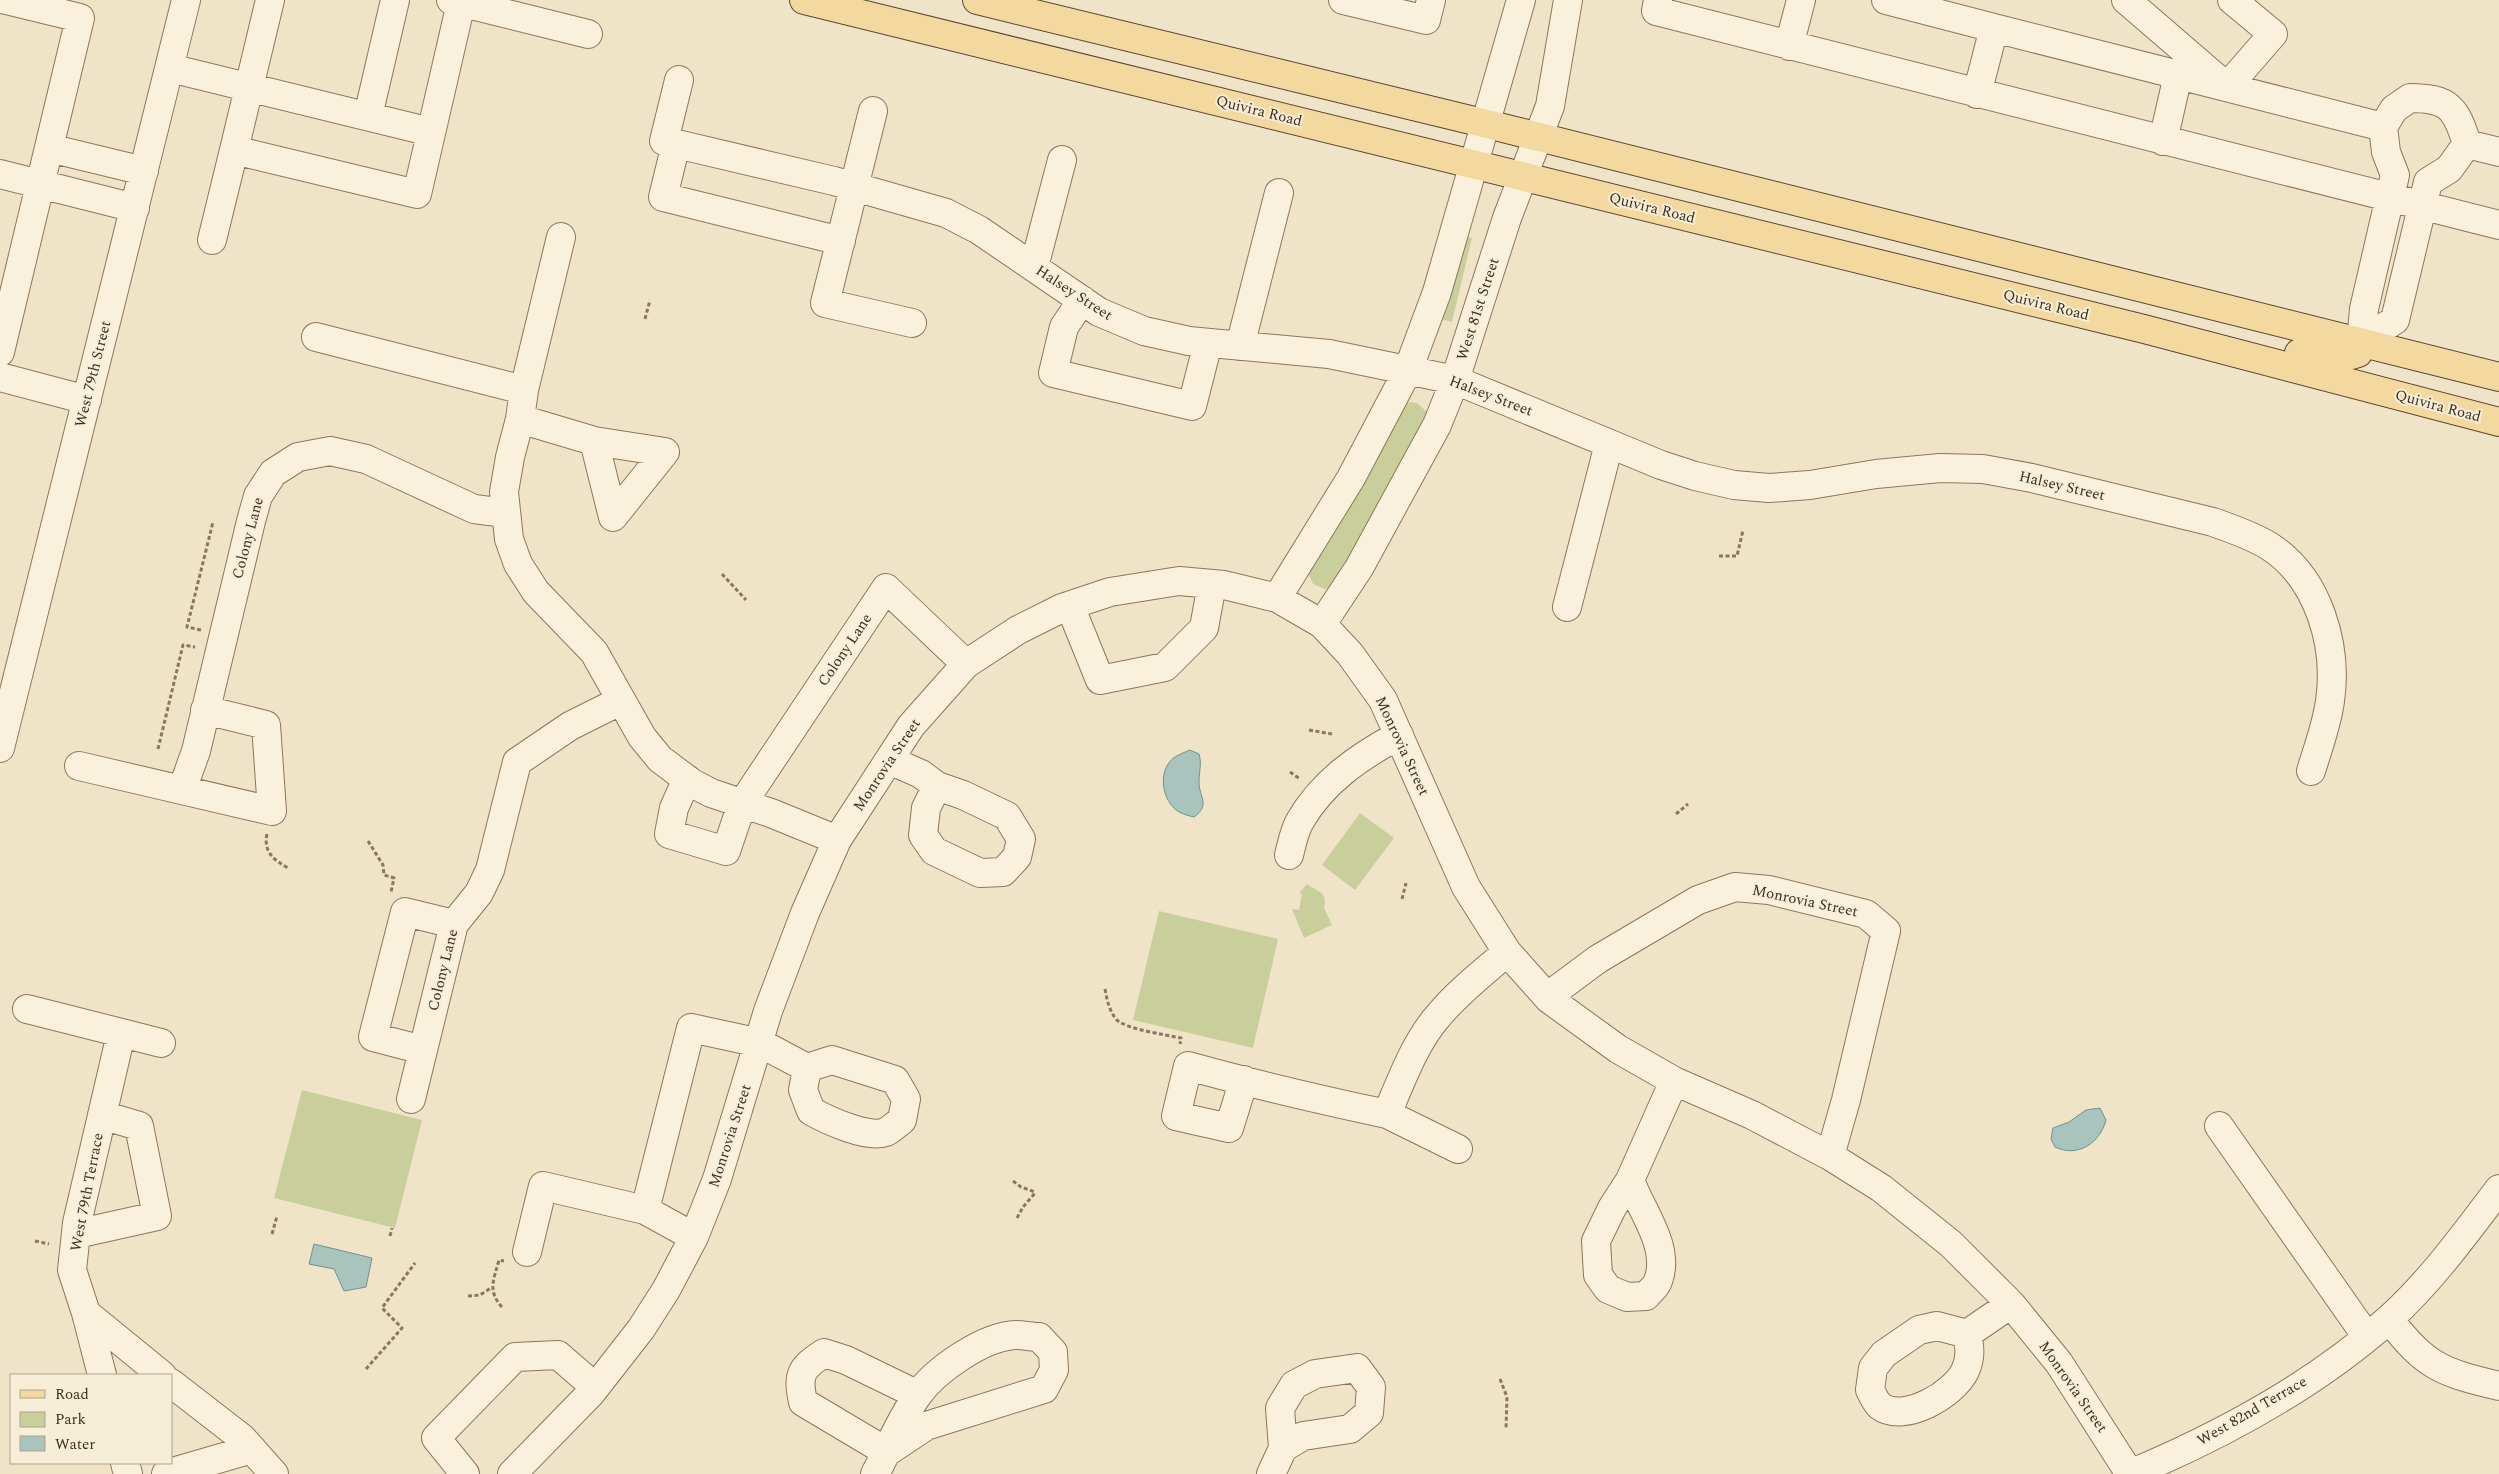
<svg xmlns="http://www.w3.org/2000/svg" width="2499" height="1474" font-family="Spectral,serif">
<rect width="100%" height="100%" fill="#f0e4c8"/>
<path fill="#c9cf9b" d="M1461,235L1472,238L1452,322L1437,318Z
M1409,402L1417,403L1427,412V420L1336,585L1325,589L1313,584L1309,575L1310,566L1399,407Z
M1360,813L1394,838L1355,890L1322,865Z
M1307,884C1318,892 1328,892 1324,908L1332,925L1304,938L1292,909L1299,910L1302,894L1299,893Z
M1159,911L1278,939L1253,1048L1133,1020Z
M302,1090L422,1120L395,1228L274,1198Z"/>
<path fill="#a9c4bc" stroke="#6f938a" d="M1190,750L1199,754C1202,764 1199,771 1199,782C1199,798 1211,804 1194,817C1189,816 1183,814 1179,812C1161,801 1157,769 1175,757C1180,754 1185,752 1190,750Z
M2100,1108L2106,1120C2100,1143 2078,1158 2055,1147L2051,1139L2053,1128L2069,1122L2086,1110Z
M314,1244L372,1258L366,1287L344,1291L334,1269L309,1264Z"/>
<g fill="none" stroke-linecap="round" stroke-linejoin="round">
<g stroke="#8d765c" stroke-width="30">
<path id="minor" d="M270,0L234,150L417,194L461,3
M451,0L588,34
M1343,0L1426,20L1431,0
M1658,0L1656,11L2499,225
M1886,0L1994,28
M2126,0L2227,87L2273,34L2232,0
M1789,46L1801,0
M170,68L431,132
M679,80L664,141L834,181L946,213L979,230L1099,312L1144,331L1189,341L1329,354L1455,380L1661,465L1695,476L1734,485L1769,488L1810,485L1876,474L1940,468L1983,469L2032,478L2213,522C2232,529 2251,535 2269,546C2319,578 2338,646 2330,701C2327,724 2318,748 2311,771
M1977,94L1994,28L2383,127
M2410,98C2449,98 2456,108 2467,144L2449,169L2428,182L2395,320L2361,342L2364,309L2395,175L2386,152L2383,127L2394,109Z
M873,111L825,303L912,323
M368,116L395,0
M2163,141L2178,75
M676,144L663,197L841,241
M2467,144L2499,152
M49,148L144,171
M0,174L135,208
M561,237L524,390L520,419L510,457L504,492L509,539L518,564L536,592L594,652L642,737L660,759L692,783L711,793L771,813L837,840
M212,240L234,150
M1034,267L1062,160
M1082,300L1064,327L1053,373L1192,406L1208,343
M316,337L524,390
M1240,346L1279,193
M0,352L80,18L6,0
M0,377L87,400
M520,419L594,441L613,517L665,452L594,441
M1277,598L1351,478L1408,370L1437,292L1521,0
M1070,606L1100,680L1165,667L1204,628L1212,584
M1567,607L1609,444
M1322,624L1359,568L1437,425L1455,380L1507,218L1550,106L1568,0
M0,748L186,0
M889,760L921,774L937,786L963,795L1007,816L1021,839L1017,857L1003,872L980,873L934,851L923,835L926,808L937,786
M79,766L272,811L266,725L205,710
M687,779L674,808L669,834L726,851L742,804L886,588L966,664
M182,790L196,751L251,521L258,496L273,473L298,457L330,451L366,459L474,509L505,513
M1289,855C1292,844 1294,831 1300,821C1323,781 1359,757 1399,735
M1549,999L1559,988L1598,959L1698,900L1735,887L1769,890L1866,914L1886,931L1846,1100L1830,1156
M27,1009L161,1043
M121,1034L77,1223L72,1270L86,1313L162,1375
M423,1050L373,1037L405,912L454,924
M1244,1080L1229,1128L1176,1116L1188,1066C1253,1084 1321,1100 1387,1114C1401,1081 1415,1042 1439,1015C1459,991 1484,972 1507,952
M411,1099L454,924L479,893L490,870L517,762L570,726L620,701
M1387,1114L1458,1149
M2219,1126L2367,1337
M1630,1180C1641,1211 1671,1247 1658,1281C1656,1287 1649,1292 1646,1296L1627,1297L1608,1289L1598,1275L1596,1241L1612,1208L1630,1180L1674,1081
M76,1234L157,1216L139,1126L102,1115
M694,1237L645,1210L691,1028L760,1043L807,1068L832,1060L895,1080L906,1099L902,1120C897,1124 891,1129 886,1132C868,1139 827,1120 811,1111L803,1090L807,1068
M527,1252L543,1186L645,1210
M86,1313L102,1375
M2389,1319C2426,1367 2441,1372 2499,1386
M1967,1334C1970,1347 1971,1358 1965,1371C1954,1394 1904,1424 1880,1406C1876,1403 1873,1395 1870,1390L1873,1368L1884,1354L1919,1330L1937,1326L1967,1334L2011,1304
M1357,1368L1371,1387L1369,1413L1350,1429L1303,1436L1283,1448L1280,1408L1294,1385L1315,1374Z
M171,1383L242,1438L274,1474
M887,1452L803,1402C797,1374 801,1368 824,1353L846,1360L918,1395
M125,1463L128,1474
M166,1474L252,1449
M465,1474L436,1438L515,1357L558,1355L595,1387
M512,1474L591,1393L641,1329L666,1290L694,1237L717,1179L768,1011L805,913L837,840L911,726L966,664L1018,630L1062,608L1110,592L1179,581L1224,585L1277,598L1322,624L1350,654L1383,700L1466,887L1507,952L1549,999L1618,1049L1674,1081L1752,1115L1830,1156L1881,1188L1951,1244L2011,1304L2059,1363L2130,1474
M875,1474C889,1448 900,1420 917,1396C935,1370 984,1336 1016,1335C1024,1335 1032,1337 1039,1337L1053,1352L1054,1370L1044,1389L926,1426L887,1452
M1271,1474L1283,1448
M2130,1474C2223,1435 2314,1386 2389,1319C2431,1281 2465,1234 2499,1189"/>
</g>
<g stroke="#5b4430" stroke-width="30">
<path id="major" d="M804,0L2144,329L2499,422
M977,0L1487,124L2499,377
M2299,353L2330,361L2358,353L2361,342"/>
</g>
<path stroke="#8d765c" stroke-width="3" stroke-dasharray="4 2.5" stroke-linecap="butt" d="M645,319L650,300
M1719,556H1737L1743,530
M722,574L746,600
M201,630L187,627L213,522
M1309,730L1332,734
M158,749L183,645L195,647
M1290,772L1300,779
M1676,814L1688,804
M267,834C263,852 274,860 288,868
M368,841L383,865L384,875L394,878L391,892
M1402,899L1406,883
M1105,989C1107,1000 1109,1010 1116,1019C1124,1029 1167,1035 1181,1038L1180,1044
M1013,1181L1021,1187L1035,1192
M1017,1218L1023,1207L1036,1192
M272,1234L277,1216
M390,1236L392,1228
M35,1241L49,1244
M468,1296L480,1295L491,1288
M502,1307C487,1291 494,1279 499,1260L504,1261
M366,1369L402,1328L382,1308L415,1263
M1500,1379L1507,1397L1506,1429"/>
<use href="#minor" stroke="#faf1dc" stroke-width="28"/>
<use href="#major" stroke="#f3d9a0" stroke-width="28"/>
</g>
<g text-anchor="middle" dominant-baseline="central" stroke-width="4" stroke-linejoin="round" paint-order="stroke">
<g font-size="15" fill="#3d2e20" stroke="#f7eed8">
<text transform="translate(1259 111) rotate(14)">Quivira Road</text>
<text transform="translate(1652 208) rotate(14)">Quivira Road</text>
<text transform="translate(1074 293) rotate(33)">Halsey Street</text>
<text transform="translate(2046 305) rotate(14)">Quivira Road</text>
<text transform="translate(1478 309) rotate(-72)">West 81st Street</text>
<text transform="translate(93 374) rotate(-76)">West 79th Street</text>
<text transform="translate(1491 396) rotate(21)">Halsey Street</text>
<text transform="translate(2438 406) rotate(15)">Quivira Road</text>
<text transform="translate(2062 486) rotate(13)">Halsey Street</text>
<text transform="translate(248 538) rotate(-75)">Colony Lane</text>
<text transform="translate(845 650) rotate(-56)">Colony Lane</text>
<text transform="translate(1402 746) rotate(65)">Monrovia Street</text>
<text transform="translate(887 765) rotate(-56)">Monrovia Street</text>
<text transform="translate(1805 901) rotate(12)">Monrovia Street</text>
<text transform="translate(443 970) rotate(-76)">Colony Lane</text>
<text transform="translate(730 1136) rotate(-72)">Monrovia Street</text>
<text transform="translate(87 1192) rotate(-79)">West 79th Terrace</text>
<text transform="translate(2073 1387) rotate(55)">Monrovia Street</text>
<text transform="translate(2252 1411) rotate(-30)">West 82nd Terrace</text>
</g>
</g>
<rect x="10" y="1374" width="162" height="90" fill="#f7eed8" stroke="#ada18e"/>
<rect x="20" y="1390" width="25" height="8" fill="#f3d9a0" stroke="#ada18e"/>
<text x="55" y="1399" font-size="15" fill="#3d2e20">Road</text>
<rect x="20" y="1412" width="25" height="15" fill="#c9cf9b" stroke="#ada18e"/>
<text x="55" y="1424" font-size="15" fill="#3d2e20">Park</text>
<rect x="20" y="1436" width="25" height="15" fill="#a9c4bc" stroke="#ada18e"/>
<text x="55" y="1449" font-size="15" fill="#3d2e20">Water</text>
</svg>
